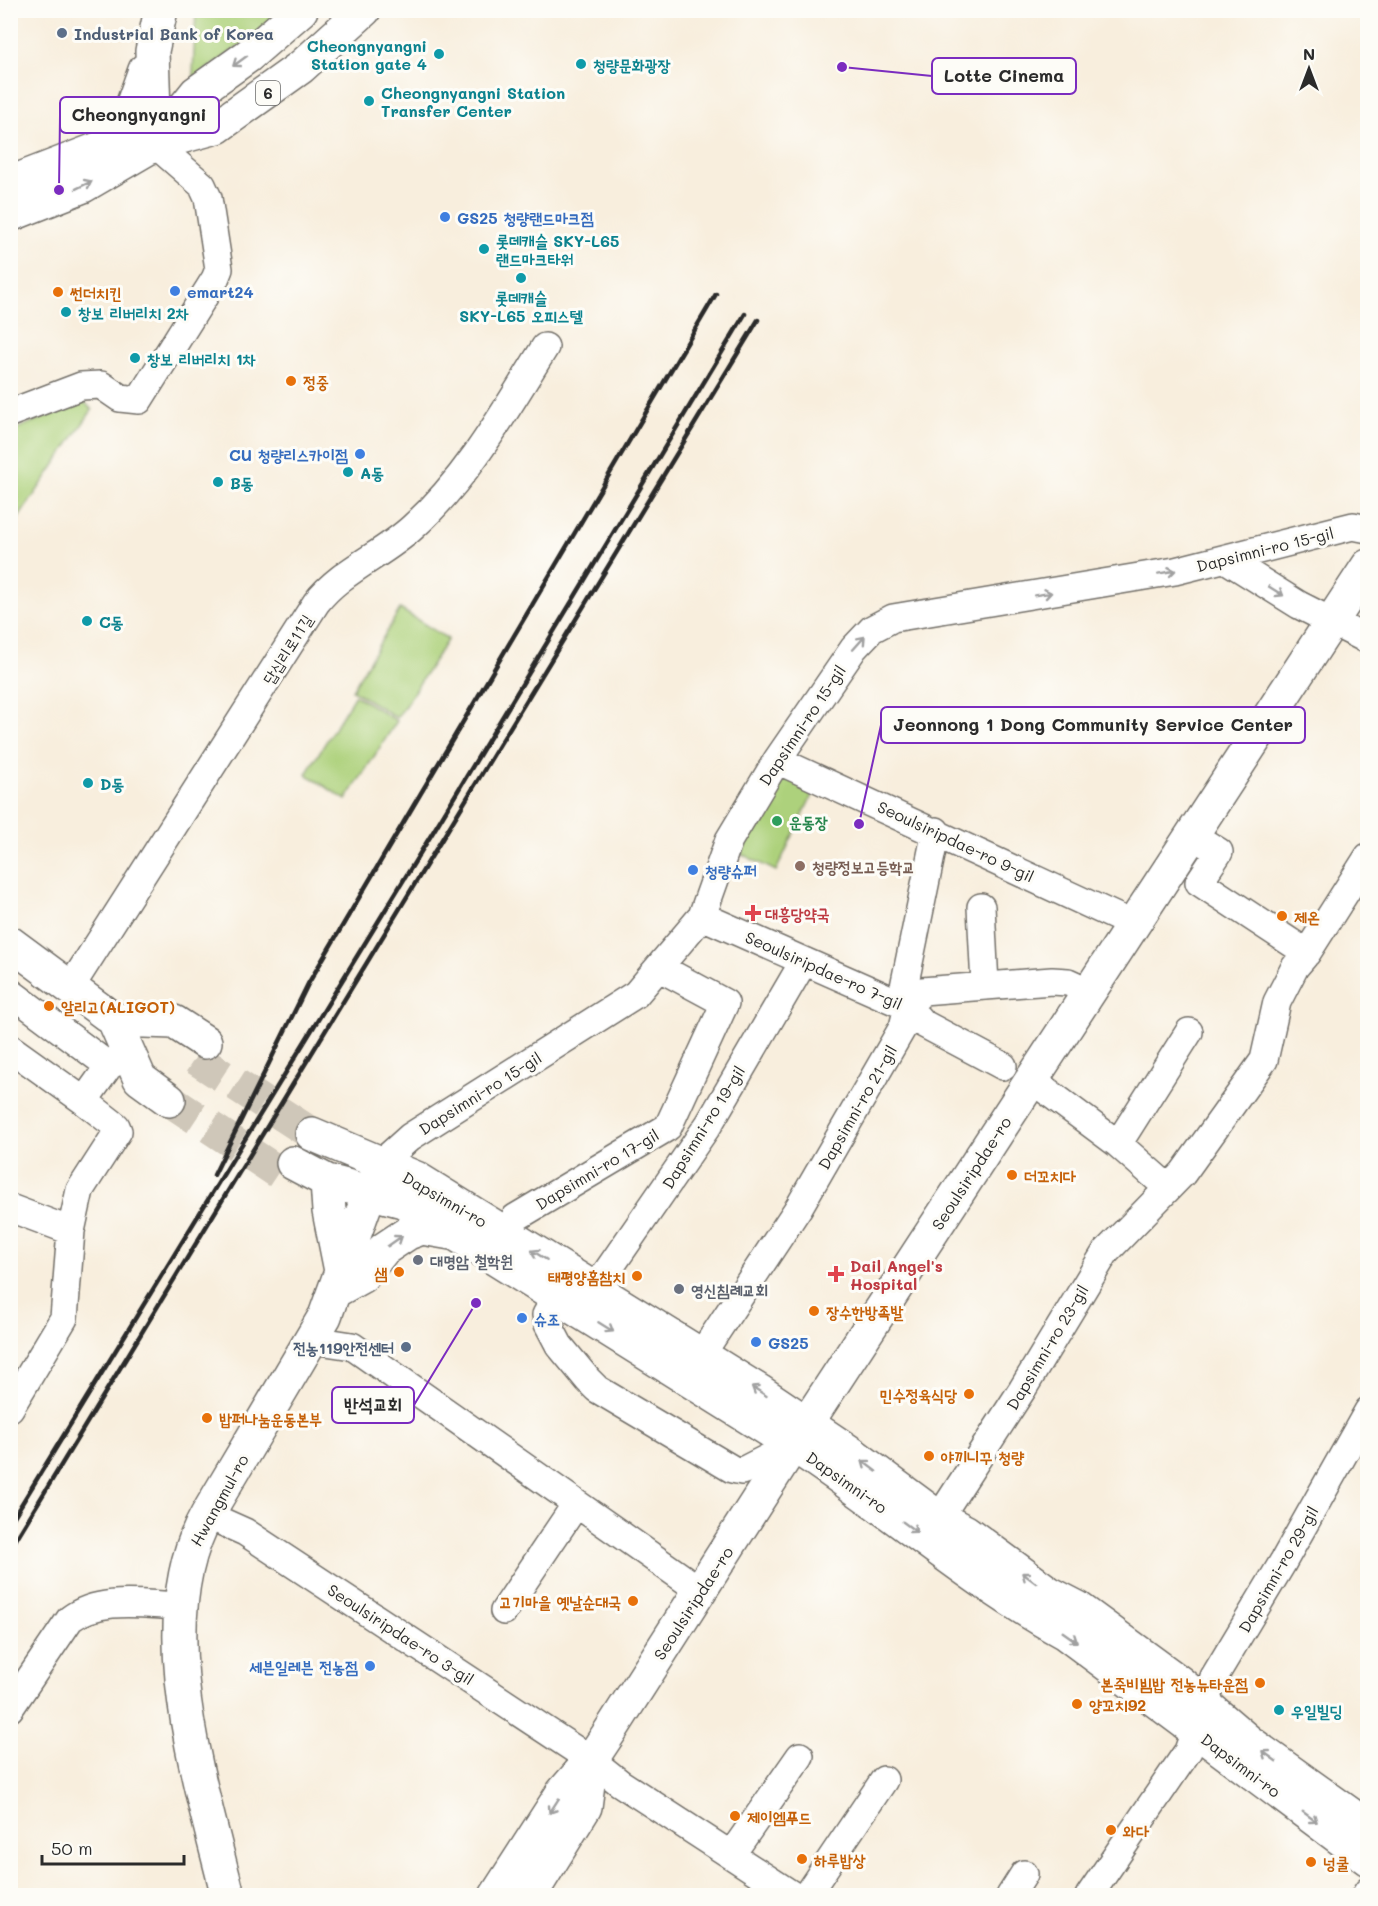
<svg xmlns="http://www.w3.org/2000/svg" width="1378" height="1906" font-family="Mali,'Poor Story',sans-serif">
<rect width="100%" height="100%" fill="#fdfcf7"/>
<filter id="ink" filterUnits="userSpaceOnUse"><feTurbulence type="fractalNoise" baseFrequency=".0167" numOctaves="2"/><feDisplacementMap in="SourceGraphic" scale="12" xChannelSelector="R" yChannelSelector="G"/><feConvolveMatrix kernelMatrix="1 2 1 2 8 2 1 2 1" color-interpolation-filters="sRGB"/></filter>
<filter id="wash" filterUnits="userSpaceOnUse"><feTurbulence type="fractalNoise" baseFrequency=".008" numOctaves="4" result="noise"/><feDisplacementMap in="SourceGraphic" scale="24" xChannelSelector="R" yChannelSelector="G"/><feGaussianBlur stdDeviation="1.35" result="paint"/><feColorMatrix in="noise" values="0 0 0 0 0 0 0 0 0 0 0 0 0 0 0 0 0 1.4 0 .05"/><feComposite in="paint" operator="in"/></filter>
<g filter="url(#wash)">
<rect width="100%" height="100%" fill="#f8eedd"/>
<path fill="#add17b" stroke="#6c7e53" stroke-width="1.5" d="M196,11H288L195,78L193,73Z
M84,401L92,410L11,529V431Z
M400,609L448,639L397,718L352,690Z
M355,695L397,721L346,800L306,774Z
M778,772L815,789L776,871L739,853Z"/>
</g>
<g filter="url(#ink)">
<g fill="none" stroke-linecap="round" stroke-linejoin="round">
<path stroke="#cfc7b9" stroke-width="33" stroke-dasharray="33 16" stroke-linecap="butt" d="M195,1058L312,1134
M169,1100L284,1176"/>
<g stroke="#736f69" stroke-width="30">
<path id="minor" d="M10,413L81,386L101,385L120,398L139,400L215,279L219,269L208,198L202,185L155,144
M1227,560L1299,605L1368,640
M777,760L1134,925
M1192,835L1219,852L1199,882L1307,953
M981,907L985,985
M702,916L908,1007L922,1023L1003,1066
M70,988L316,603C340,571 383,555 413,527C469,476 505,411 545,347
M10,992L109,1066
M908,1007L922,991L1052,981L1068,982L1090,992
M10,1048L84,1101
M1032,1080L1118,1144L1167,1187
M1118,1144L1189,1032
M380,1164L410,1137L636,994L702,916L729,840L777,760L854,648L872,629L893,618L1175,571L1353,526L1368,529
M10,1208L71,1231
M505,1234L515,1218L668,1127L725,1003L660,968
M595,1289L709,1124L804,961
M557,1296L546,1315L548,1324L559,1345L588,1380L597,1389L732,1469L742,1471L793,1445
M313,1340L352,1346L701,1591
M701,1355L799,1207L903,1027L908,1007L904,987L936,831
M10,1408L64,1318L71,1231L80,1190L118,1131L116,1126L84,1101L109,1066L130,1054
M207,1515L245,1532L591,1760L620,1783L794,1896
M939,1518L1022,1390L1105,1253L1183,1173L1264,1060L1277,1002L1295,967L1307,953L1368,857
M504,1611L576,1504
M10,1708L70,1619C101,1596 144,1605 181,1606
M731,1855L800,1756
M806,1896L884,1780
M1010,1896L1024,1874
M1089,1896L1188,1751L1214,1677L1283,1562L1368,1411
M1365,1896L1368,1891"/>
</g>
<g stroke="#736f69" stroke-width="36">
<path id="major" d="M111,144L127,120L145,70
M155,144L152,51L161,10
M10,183L111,144H155L217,127L301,67L364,10
M10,215L83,186L155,144L196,93L248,56L301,10
M10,943L114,1020L140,1079L169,1100
M114,1020L174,1022L205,1042
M312,1134L416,1178L759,1391L854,1455L939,1518L966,1532L1049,1593L1078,1608L1179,1682L1249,1742L1368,1827
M293,1163L327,1181L403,1201L793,1445C885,1505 969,1580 1065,1633L1368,1859
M327,1181L329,1211L341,1271
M335,1291L362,1276L384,1249L408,1233L422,1228L451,1233
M228,1896C201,1785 147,1621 207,1515L325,1316L377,1172
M496,1896L563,1792L591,1760L609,1733L807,1423L1368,566
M526,1896L539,1881L585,1807L591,1760"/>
</g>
<use href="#minor" stroke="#fff" stroke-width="27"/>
<use href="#major" stroke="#fff" stroke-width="33"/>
<path stroke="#2b2b2b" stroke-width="4.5" d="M214,1175L308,984L716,294
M10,1523L433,832L745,314
M10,1549L758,320"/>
</g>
<defs><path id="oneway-shaft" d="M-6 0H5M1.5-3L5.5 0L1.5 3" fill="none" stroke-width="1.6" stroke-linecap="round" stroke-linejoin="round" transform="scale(1.5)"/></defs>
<g stroke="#a0a0a0">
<use href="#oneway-shaft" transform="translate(240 61) rotate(144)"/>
<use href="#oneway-shaft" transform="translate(84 185) rotate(-26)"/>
<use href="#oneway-shaft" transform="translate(1167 572) rotate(-10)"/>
<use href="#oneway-shaft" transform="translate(1276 591) rotate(32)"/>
<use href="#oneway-shaft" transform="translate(1043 594) rotate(-9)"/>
<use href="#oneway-shaft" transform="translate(859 643) rotate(-48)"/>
<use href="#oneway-shaft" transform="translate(395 1241) rotate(-35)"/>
<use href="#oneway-shaft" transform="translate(539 1255) rotate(-148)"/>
<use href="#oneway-shaft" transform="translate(606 1327) rotate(32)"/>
<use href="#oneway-shaft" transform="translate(759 1391) rotate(-147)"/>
<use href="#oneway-shaft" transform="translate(869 1466) rotate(-143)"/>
<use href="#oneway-shaft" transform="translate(910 1527) rotate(36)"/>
<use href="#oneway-shaft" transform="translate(1029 1578) rotate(-143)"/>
<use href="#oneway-shaft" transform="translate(1070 1637) rotate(35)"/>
<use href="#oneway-shaft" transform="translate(1269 1756) rotate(-144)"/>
<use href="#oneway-shaft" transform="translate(554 1806) rotate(123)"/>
<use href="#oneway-shaft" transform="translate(1310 1817) rotate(36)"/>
</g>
</g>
<g fill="#5c6f8a" stroke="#fdfcf7" stroke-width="2">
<circle cx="62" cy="33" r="6"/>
<circle cx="406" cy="1347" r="6"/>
</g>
<g fill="#0f9aa8" stroke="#fdfcf7" stroke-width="2">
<circle cx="439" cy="54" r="6"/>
<circle cx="581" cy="64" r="6"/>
<circle cx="369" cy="101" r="6"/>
<circle cx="484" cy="249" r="6"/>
<circle cx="521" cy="278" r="6"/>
<circle cx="66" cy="312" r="6"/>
<circle cx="135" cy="358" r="6"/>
<circle cx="348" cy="472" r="6"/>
<circle cx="218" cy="482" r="6"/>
<circle cx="87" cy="621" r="6"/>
<circle cx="88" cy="783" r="6"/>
<circle cx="1279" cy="1710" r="6"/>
</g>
<g fill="#3f7fe0" stroke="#fdfcf7" stroke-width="2">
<circle cx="445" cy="217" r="6"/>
<circle cx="175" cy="291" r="6"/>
<circle cx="360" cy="454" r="6"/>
<circle cx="693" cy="870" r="6"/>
<circle cx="522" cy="1318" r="6"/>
<circle cx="756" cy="1342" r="6"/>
<circle cx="370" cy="1666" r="6"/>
</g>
<g fill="#e8710a" stroke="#fdfcf7" stroke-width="2">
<circle cx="58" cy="292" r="6"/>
<circle cx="291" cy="381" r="6"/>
<circle cx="1282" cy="916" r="6"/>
<circle cx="49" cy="1006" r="6"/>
<circle cx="1012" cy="1175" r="6"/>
<circle cx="399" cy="1272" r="6"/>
<circle cx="637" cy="1276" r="6"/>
<circle cx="814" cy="1311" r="6"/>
<circle cx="969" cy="1394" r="6"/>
<circle cx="207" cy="1418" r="6"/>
<circle cx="929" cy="1456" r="6"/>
<circle cx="633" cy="1601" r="6"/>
<circle cx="1260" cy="1683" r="6"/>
<circle cx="1077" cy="1704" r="6"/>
<circle cx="735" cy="1816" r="6"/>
<circle cx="1111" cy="1830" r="6"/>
<circle cx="802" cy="1859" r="6"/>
<circle cx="1311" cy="1862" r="6"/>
</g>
<circle fill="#2e9e5b" stroke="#fdfcf7" stroke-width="2" cx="777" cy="821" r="6"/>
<circle fill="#8d6e63" stroke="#fdfcf7" stroke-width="2" cx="800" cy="866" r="6"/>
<g fill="#e0444e" stroke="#fdfcf7" stroke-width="2">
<path d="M750 904h6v6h6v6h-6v6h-6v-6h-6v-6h6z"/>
<path d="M833 1265h6v6h6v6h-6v6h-6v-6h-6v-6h6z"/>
</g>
<g fill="#6b7280" stroke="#fdfcf7" stroke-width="2">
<circle cx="418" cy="1260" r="6"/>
<circle cx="679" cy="1289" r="6"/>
</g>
<g text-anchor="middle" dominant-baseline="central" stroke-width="6" stroke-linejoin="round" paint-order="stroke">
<rect fill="#fdfcf7" stroke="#6a6a68" stroke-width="1.5" x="256" y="81" width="24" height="24" rx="4.5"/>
<g font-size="15" font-weight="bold" fill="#2b2b2b">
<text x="268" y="93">6</text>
</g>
<g font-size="16" font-weight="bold" fill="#4e5e75" stroke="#fdfcf7" text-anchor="start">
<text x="74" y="33">Industrial Bank of Korea</text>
<text x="394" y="1347" text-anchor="end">전농119안전센터</text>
</g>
<g font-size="16" font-weight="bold" fill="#0d838f" stroke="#fdfcf7" text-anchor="start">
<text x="427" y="45" text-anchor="end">Cheongnyangni<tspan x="427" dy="18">Station gate 4</tspan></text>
<text x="593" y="64">청량문화광장</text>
<text x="381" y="92">Cheongnyangni Station<tspan x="381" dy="18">Transfer Center</tspan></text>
<text x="496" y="240">롯데캐슬 SKY-L65<tspan x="496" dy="18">랜드마크타워</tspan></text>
<text x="521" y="297" text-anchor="middle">롯데캐슬<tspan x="521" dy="18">SKY-L65 오피스텔</tspan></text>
<text x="78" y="312">창보 리버리치 2차</text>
<text x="147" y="358">창보 리버리치 1차</text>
<text x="360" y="472">A동</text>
<text x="230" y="482">B동</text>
<text x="99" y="621">C동</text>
<text x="100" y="783">D동</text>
<text x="1291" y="1710">우일빌딩</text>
</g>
<g font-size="16" font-weight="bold" fill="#366cbe" stroke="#fdfcf7" text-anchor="start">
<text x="457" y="217">GS25 청량랜드마크점</text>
<text x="187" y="291">emart24</text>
<text x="348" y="454" text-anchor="end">CU 청량리스카이점</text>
<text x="705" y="870">청량슈퍼</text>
<text x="534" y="1318">슈조</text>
<text x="768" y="1342">GS25</text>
<text x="358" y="1666" text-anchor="end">세븐일레븐 전농점</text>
</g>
<g font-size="16" font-weight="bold" fill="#c56008" stroke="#fdfcf7" text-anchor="start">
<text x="70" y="292">썬더치킨</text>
<text x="303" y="381">정중</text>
<text x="1294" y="916">제온</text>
<text x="61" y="1006">알리고(ALIGOT)</text>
<text x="1024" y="1175">더꼬치다</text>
<text x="387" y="1272" text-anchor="end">샘</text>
<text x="625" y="1276" text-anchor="end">태평양홈참치</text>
<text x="826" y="1311">장수한방족발</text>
<text x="957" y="1394" text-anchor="end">민수정육식당</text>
<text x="219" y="1418">밥퍼나눔운동본부</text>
<text x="941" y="1456">야끼니꾸 청량</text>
<text x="621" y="1601" text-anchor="end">고기마을 옛날순대국</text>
<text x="1248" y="1683" text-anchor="end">본죽비빔밥 전농뉴타운점</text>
<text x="1089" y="1704">양꼬치92</text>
<text x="747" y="1816">제이엠푸드</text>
<text x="1123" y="1830">와다</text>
<text x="814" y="1859">하루밥상</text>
<text x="1323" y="1862">넝쿨</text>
</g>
<g font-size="16" fill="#2b2b2b" stroke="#fdfcf7">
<text transform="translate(1265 549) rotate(-14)">Dapsimni-ro 15-gil</text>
<text transform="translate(287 649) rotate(-58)">답십리로11길</text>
<text transform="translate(802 725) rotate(-56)">Dapsimni-ro 15-gil</text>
<text transform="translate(956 841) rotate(25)">Seoulsiripdae-ro 9-gil</text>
<text transform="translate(824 970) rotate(24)">Seoulsiripdae-ro 7-gil</text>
<text transform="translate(480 1093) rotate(-32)">Dapsimni-ro 15-gil</text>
<text transform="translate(857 1107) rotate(-60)">Dapsimni-ro 21-gil</text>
<text transform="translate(703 1127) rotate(-58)">Dapsimni-ro 19-gil</text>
<text transform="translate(597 1169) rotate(-31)">Dapsimni-ro 17-gil</text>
<text transform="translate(971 1173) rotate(-57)">Seoulsiripdae-ro</text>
<text transform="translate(445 1199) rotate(30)">Dapsimni-ro</text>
<text transform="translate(1047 1347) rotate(-59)">Dapsimni-ro 23-gil</text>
<text transform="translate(847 1482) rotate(35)">Dapsimni-ro</text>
<text transform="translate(219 1500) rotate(-61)">Hwangmul-ro</text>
<text transform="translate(1278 1569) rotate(-60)">Dapsimni-ro 29-gil</text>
<text transform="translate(693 1603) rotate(-57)">Seoulsiripdae-ro</text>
<text transform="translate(401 1634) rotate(33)">Seoulsiripdae-ro 3-gil</text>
<text transform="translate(1241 1765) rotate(37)">Dapsimni-ro</text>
</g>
<g font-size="16" font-weight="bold" fill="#27864d" stroke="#fdfcf7" text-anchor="start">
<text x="789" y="821">운동장</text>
</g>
<g font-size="16" font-weight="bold" fill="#785e54" stroke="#fdfcf7" text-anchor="start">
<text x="812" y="866">청량정보고등학교</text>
</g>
<g font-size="16" font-weight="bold" fill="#be3a42" stroke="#fdfcf7" text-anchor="start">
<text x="765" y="913">대흥당약국</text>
<text x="850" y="1265">Dail Angel's<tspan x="850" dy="18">Hospital</tspan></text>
</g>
<g font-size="16" font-weight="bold" fill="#5b616d" stroke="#fdfcf7" text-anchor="start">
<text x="430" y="1260">대명암 철학원</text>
<text x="691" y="1289">영신침례교회</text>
</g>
</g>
<path fill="none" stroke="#7b2cbf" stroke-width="2" d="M842 67L932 76M59 190L60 115M859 824L881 725M476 1303L414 1405"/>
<g fill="#7b2cbf" stroke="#fdfcf7" stroke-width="2">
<circle cx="842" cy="67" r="6"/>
<circle cx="59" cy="190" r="6"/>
<circle cx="859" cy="824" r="6"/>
<circle cx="476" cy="1303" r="6"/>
</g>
<g fill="#fdfcf7" stroke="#7b2cbf" stroke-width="2">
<rect x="932" y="58" width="144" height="36" rx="6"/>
<rect x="60" y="97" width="159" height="36" rx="6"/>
<rect x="881" y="707" width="424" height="36" rx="6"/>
<rect x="332" y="1387" width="82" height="36" rx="6"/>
</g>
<g font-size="18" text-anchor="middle" font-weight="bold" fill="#2b2b2b">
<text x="1004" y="82">Lotte Cinema</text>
<text x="139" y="121">Cheongnyangni</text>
<text x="1093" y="731">Jeonnong 1 Dong Community Service Center</text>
<text x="373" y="1411">반석교회</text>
</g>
<rect width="1378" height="1906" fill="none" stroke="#fdfcf7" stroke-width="36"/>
<g transform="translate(1309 69)" stroke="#fdfcf7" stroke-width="4.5" paint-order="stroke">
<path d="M0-4.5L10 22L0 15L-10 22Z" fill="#2b2b2b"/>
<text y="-9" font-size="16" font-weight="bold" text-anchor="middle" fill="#2b2b2b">N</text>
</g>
<path d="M42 1855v9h142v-9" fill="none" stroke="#2b2b2b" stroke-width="3"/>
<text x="51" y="1855" font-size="18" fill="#2b2b2b" stroke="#fdfcf7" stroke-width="4.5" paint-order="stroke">50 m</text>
</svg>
